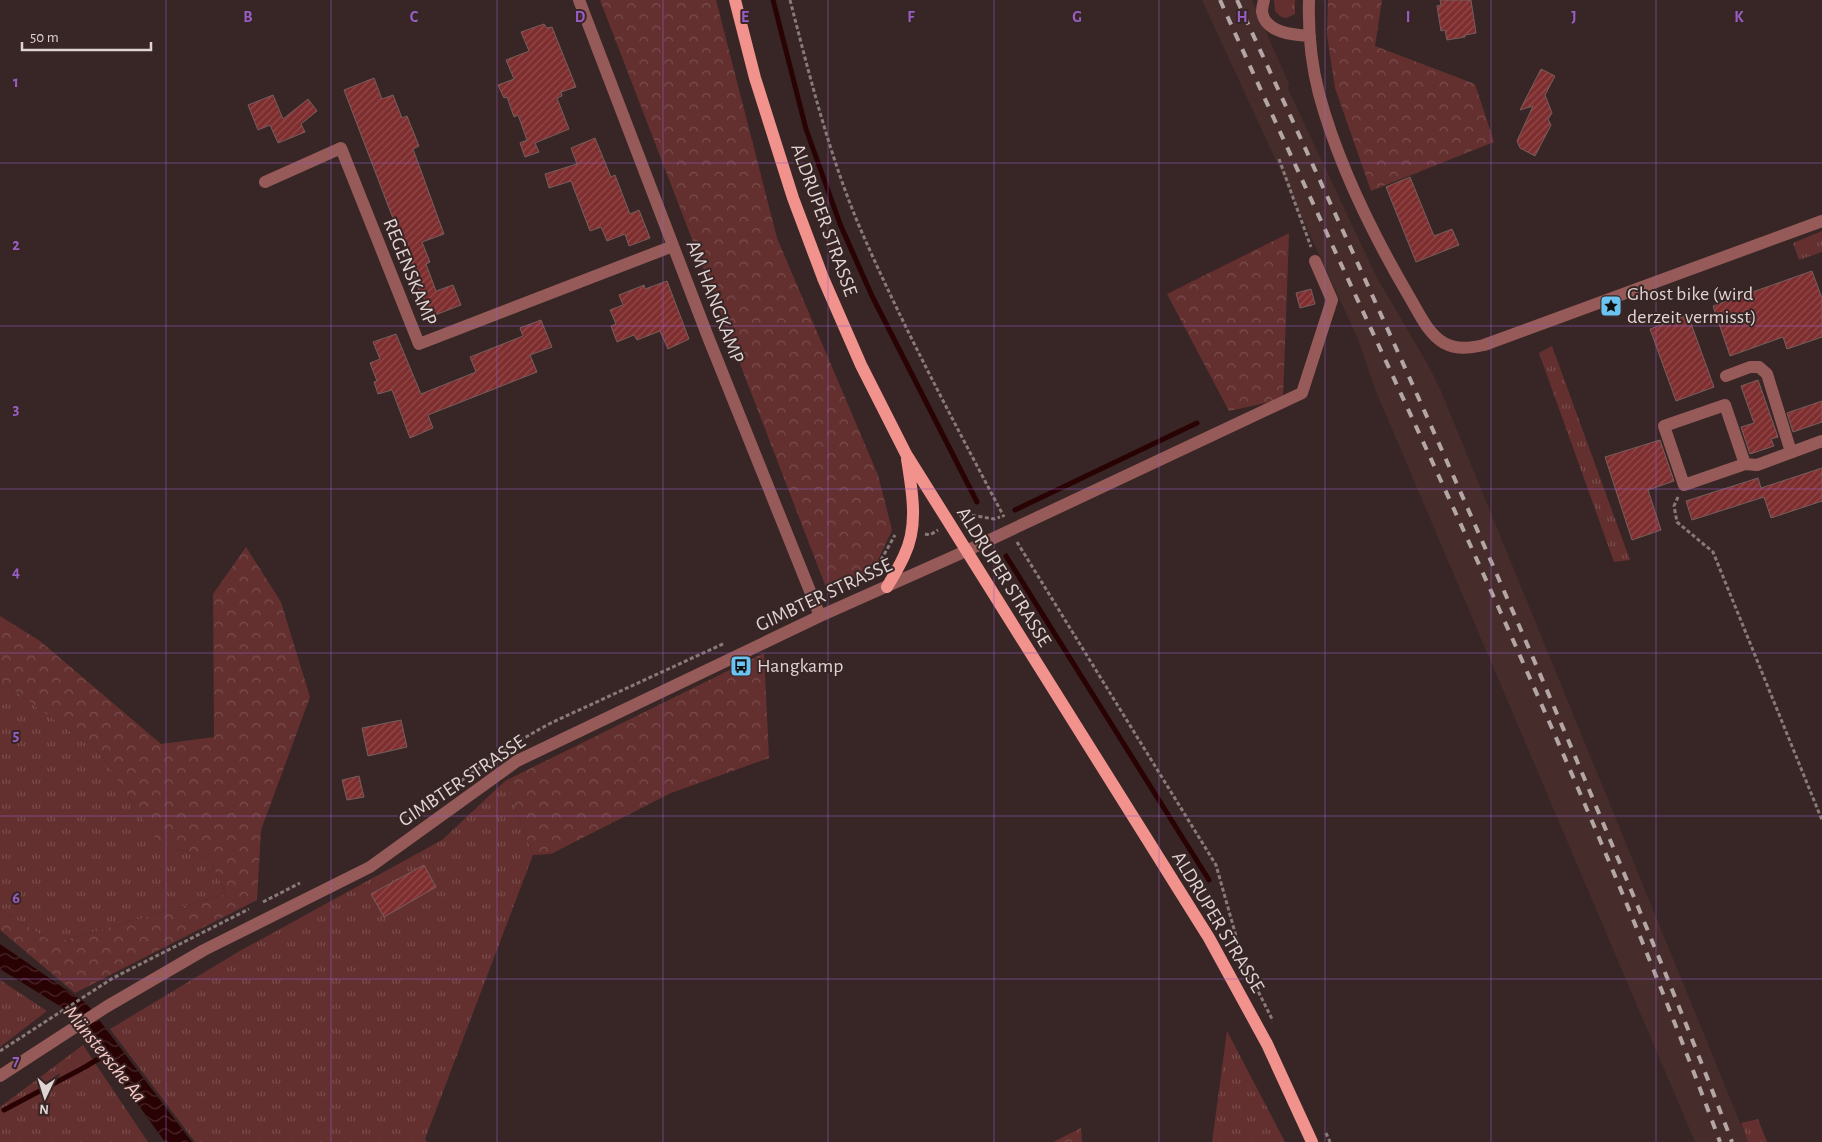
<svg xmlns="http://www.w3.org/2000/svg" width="1822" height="1142" font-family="'Alegreya Sans',sans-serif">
<defs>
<pattern id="grass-tufts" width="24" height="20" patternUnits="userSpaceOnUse" patternTransform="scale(1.25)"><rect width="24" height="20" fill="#63302f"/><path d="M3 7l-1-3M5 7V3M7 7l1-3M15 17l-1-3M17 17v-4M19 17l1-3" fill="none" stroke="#794d4c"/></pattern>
<pattern id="forest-crowns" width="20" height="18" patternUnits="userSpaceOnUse" patternTransform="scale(1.25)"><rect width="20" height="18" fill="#63302f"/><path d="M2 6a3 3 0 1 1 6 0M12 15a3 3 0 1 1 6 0" fill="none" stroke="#794d4c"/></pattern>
<pattern id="water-waves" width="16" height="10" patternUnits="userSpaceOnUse" patternTransform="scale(1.25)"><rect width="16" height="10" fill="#290204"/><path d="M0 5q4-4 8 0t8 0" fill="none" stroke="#482628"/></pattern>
<pattern id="building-hatch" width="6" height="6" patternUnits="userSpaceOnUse" patternTransform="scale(1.25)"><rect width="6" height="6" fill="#7f2e2f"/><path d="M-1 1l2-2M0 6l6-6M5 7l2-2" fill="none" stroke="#914b4c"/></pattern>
</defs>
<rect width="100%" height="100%" fill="#372625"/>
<path fill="#462d2c" d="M1202,0H1252L1289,84L1288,89L1377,278L1427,363L1441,391L1748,1142H1695L1375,389L1358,339Z"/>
<path fill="url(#grass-tufts)" d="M1274,0H1295V14L1286,18L1280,16L1275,11Z
M1822,231V252L1799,260L1793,243Z
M1552,346L1630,560L1614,562L1539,353Z
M0,680L101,754L159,844L209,858L226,894L54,943L0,909Z
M505,781L533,855L425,1139L427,1142H195L110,1029L238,952L442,840Z
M0,980L47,1011L0,1047Z
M1227,1031L1285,1142H1212Z
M83,1045L148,1142H0V1107Z
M1758,1119L1767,1142H1748L1741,1123Z"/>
<path fill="url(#forest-crowns)" d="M600,0H716L777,238L878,475L892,530L873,571L827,590Z
M1328,0H1382L1375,46L1475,84L1494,142L1371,191L1335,88L1327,35Z
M1289,233L1283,399L1229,411L1167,294Z
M246,547L281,602L310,697L261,830L257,900L75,993L0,930V909L54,943L226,894L209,858L159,844L101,754L0,680V616L40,641L161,744L214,737L213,594Z
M764,653L769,758L671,793L551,854L533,855L505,781Z
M1081,1128L1082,1142H1053Z"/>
<path fill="url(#water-waves)" d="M0,944L87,1004L192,1142H165L104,1057L71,1014L63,1008L0,969Z"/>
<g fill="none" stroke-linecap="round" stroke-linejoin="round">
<path stroke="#290204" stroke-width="5" d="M773,0L806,129L840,224L872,296L977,502
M1015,510L1197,423
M1006,556L1209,880
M4,1110L85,1067L108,1053"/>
</g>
<path fill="url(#building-hatch)" stroke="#735f5d" d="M1440,0H1471L1476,33L1465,35V37L1447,40L1445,30L1441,31L1437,6L1441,5Z
M544,24L547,28L552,27L576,87L561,92L562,96L557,98L569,129L535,143L539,152L525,157L520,143L527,140L518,115L514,117L507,97L504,98L498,85L514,79L506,60L529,51L521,32Z
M1541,69L1555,76L1545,95L1552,113L1548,119L1551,125L1535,156L1520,148L1517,141L1533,106L1520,110Z
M374,78L382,99L393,95L402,118L407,116L419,146L413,149L444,234L422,242L430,262L426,264L436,291L453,285L461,305L430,317L423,296H421L407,255L344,90Z
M273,95L283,119L308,99L317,111L301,124L305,132L278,143L270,125L258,130L248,105Z
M595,138L611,177L615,175L630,214L639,210L650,238L629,246L625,234L607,241L601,227L590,231L571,181L549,188L545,174L577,164L571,148Z
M1410,177L1434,236L1452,229L1459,245L1416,262L1386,187Z
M1812,271L1822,298V337L1787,349L1783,337L1730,356L1713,306Z
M667,281L689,339L668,349L660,331L637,340L634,335L617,342L611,326L616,324L610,310L623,305L619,295L644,285L645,289Z
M1311,289L1315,304L1300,308L1296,293Z
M1688,315L1714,387L1676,401L1650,329Z
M541,320L552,347L530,355L537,372L428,415L433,428L410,438L392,390L378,394L374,382L377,381L370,363L380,359L373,342L396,334L421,394L476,372L470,357L523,336L520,328Z
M1758,380L1778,437L1771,439L1774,446L1750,454L1741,427L1754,423L1741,386Z
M1822,401V422L1793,432L1787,413Z
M1660,440L1674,481L1648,490L1661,530L1632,540L1605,457Z
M1822,468V501L1771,518L1764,497L1692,520L1686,501L1758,478L1761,488Z
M401,720L407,747L368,756L362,728Z
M359,776L364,797L347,800L342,780Z
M424,865L436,887L384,917L371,894Z"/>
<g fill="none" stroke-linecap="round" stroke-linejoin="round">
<path stroke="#887a79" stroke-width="3" stroke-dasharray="4 2.5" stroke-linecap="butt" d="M790,0C810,77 829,155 860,228C903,327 954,422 1004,517
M1279,159L1311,247
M1678,497L1674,506L1677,522L1713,552L1822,820
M960,517L965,514L994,519L1000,517
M925,534L930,535L938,530
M1017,542L1216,865L1243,961L1273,1021
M857,582L881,560L895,535
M461,781C491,759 520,739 553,722L725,643
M263,902L300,883
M0,1051L113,978L249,909
M1326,1133L1330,1142"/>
<path stroke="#965b59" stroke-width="12" d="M579,0L708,337L820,616
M1264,0C1263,4 1262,9 1262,12C1265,33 1294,35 1310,36
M1309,0C1308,32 1311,63 1319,94C1338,164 1373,235 1410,298C1419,313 1428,334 1444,343C1457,350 1470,348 1484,345L1822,221
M265,182L341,148L419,344L673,246
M1726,376L1750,367H1759L1767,374L1791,452
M1745,464L1725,405L1664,426L1684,485L1745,464L1757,465L1822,441
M0,1076L106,1007L204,950L370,867L517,761L820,616L966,551L1302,393L1332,300L1315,261"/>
<path stroke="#f2928d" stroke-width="12" d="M735,0L755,78L793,198L823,278L861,365L906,454L1209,938L1267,1044L1312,1142
M887,587C893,577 899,567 904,556C919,526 912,491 907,459"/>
<path stroke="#b3a6a5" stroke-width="4" stroke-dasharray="9 9" stroke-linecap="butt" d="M1220,0C1391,379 1576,752 1720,1142
M1237,0C1361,269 1484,538 1598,811C1644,921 1690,1031 1732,1142"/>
</g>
<path fill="none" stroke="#995ec5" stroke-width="1" stroke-opacity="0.55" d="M166,0V1142M331,0V1142M497,0V1142M663,0V1142M828,0V1142M994,0V1142M1159,0V1142M1325,0V1142M1491,0V1142M1656,0V1142M0,163H1822M0,326H1822M0,489H1822M0,653H1822M0,816H1822M0,979H1822"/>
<defs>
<g id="sight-square" transform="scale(1.125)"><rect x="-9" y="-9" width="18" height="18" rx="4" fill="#6ac3f1" stroke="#372625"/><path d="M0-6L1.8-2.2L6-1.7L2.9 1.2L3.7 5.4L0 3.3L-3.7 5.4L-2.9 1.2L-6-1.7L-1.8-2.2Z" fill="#111"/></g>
<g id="bus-square" transform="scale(1.125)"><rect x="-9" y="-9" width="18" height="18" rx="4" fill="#6ac3f1" stroke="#372625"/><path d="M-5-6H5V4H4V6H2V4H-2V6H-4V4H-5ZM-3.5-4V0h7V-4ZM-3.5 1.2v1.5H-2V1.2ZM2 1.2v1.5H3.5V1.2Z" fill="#111"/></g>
</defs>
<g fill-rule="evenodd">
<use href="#sight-square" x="1611" y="306"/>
<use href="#bus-square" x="741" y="666"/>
</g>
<g text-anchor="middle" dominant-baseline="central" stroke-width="4" stroke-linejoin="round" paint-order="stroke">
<g font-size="20" fill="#dfd4d3" stroke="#372625">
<text transform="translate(824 220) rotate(70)">ALDRUPER STRASSE</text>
<text transform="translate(410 272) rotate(68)">REGENSKAMP</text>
<text transform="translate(715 302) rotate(69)">AM HANGKAMP</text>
<text transform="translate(1004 577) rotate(58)">ALDRUPER STRASSE</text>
<text transform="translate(824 595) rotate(-25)">GIMBTER STRASSE</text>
<text transform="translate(462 781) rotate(-34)">GIMBTER STRASSE</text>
<text transform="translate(1218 922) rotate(59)">ALDRUPER STRASSE</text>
</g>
<g font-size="20" fill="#dfd4d3" stroke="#372625" text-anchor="start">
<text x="1627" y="294">Ghost bike (wird<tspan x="1627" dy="23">derzeit vermisst)</tspan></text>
<text x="757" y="666">Hangkamp</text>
</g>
<g font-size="21" font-style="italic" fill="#fac8c5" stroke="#372625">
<text transform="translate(105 1054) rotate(51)">Münstersche Aa</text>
</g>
</g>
<g font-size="16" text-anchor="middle" font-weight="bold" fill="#995ec5" stroke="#372625" stroke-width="4" stroke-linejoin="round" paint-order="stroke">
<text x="248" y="22">B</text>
<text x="414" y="22">C</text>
<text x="580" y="22">D</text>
<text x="745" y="22">E</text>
<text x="911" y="22">F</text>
<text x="1077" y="22">G</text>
<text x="1242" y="22">H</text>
<text x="1408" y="22">I</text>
<text x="1574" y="22">J</text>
<text x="1739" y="22">K</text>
<text x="16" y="87">1</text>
<text x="16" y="250">2</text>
<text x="16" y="414">3</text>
<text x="16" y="577">4</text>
<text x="16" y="740">5</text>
<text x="16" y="903">6</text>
<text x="16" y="1066">7</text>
</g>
<g transform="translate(45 1097) rotate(184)" stroke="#372625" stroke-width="4" paint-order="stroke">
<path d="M0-4L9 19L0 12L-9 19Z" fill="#dfd4d3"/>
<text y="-8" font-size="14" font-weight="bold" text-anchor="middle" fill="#dfd4d3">N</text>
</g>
<path d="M22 42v8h129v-8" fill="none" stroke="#dfd4d3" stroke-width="2.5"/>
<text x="30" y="42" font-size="15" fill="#dfd4d3" stroke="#372625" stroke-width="4" paint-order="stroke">50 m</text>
</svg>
